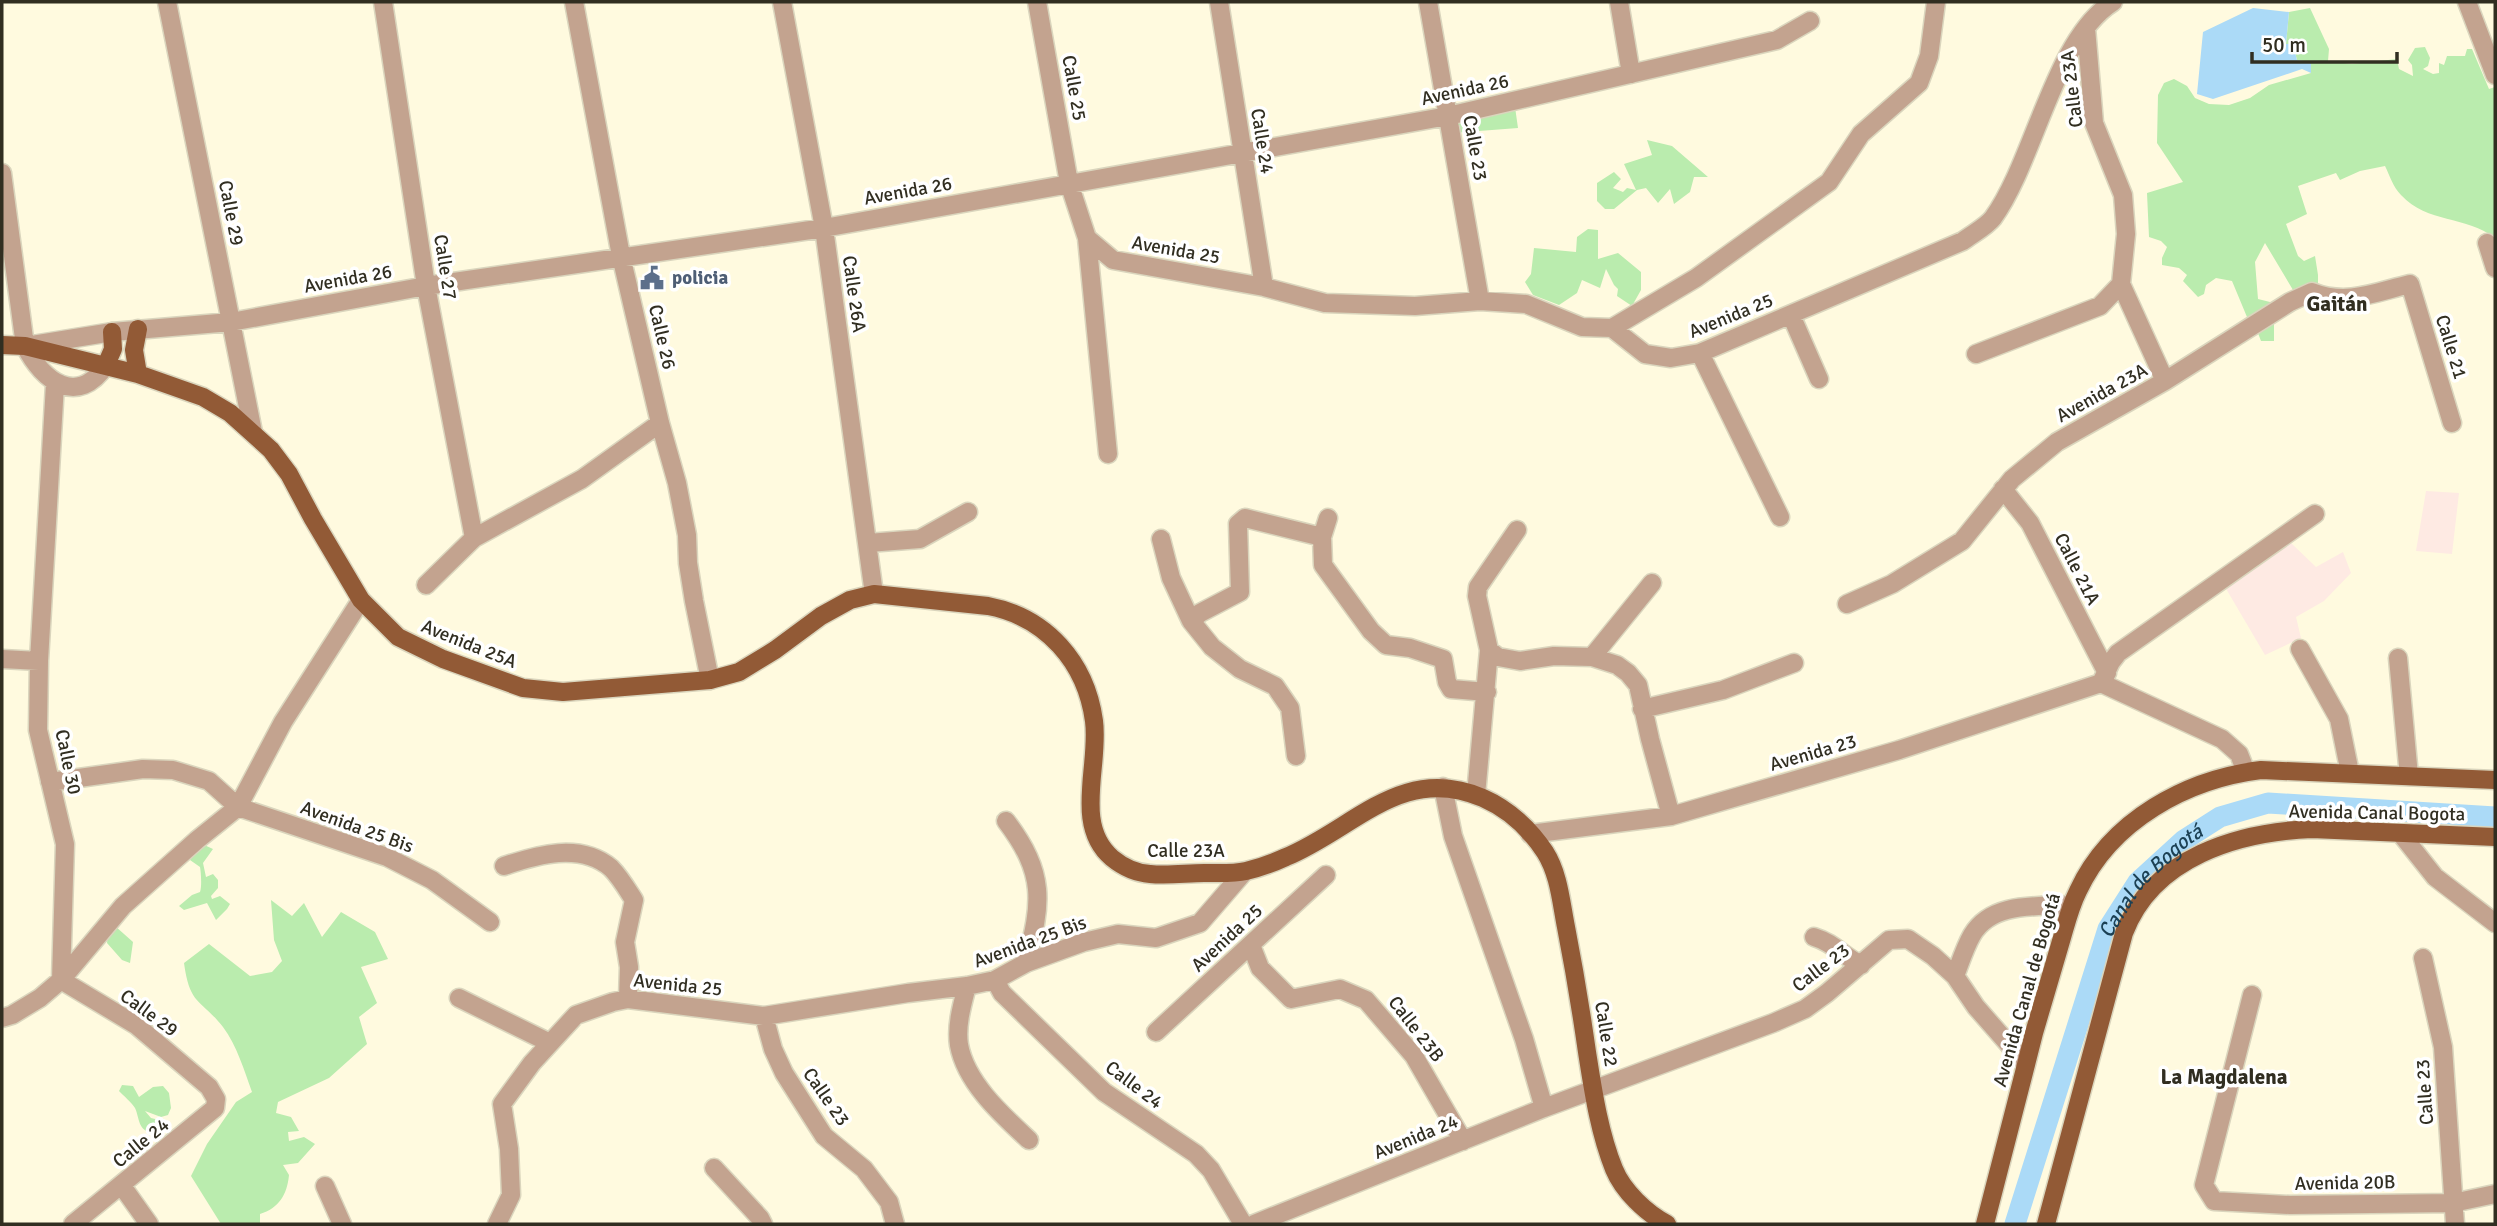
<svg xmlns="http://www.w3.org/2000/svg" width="2497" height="1226" font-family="Signika,sans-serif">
<rect width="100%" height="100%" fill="#fffadf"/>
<path fill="#feeae3" d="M2426,491L2459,493L2452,554L2416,551Z
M2291,543L2316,567L2343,552L2351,573L2324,601L2296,617L2301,638L2265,655L2225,587L2262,564Z"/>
<path fill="#baecae" d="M2310,8L2329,49L2328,61L2352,64L2397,59L2399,69L2413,76L2412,65L2408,60L2415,48L2425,47L2430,58L2428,66L2423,69L2433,74L2439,73V63L2444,65L2447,56H2465L2467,49H2472L2489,89L2495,87V238C2465,215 2428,224 2401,195C2393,187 2390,176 2385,166L2360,171L2340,180L2336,173L2298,186L2307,214L2286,224L2298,256L2304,261L2315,256L2318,275V289L2302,295L2293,290L2265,243L2255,262L2258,299L2274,303V341H2261L2256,328L2225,335L2247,317L2232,281L2216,278L2206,285L2204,294L2198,297L2183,281L2187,275L2179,268L2162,265V258L2167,247L2161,241L2149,237L2147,193L2183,182L2157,143L2158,95L2164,83L2174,79L2187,86L2195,98L2209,104L2229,105L2250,98L2269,85L2311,73V62L2297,60L2293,45L2286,44L2289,12Z
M1515,107L1518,128L1453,133L1448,116Z
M1647,140L1672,146L1708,177H1694L1690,192L1674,204L1670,189L1658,203L1646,188L1637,190L1614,209H1605L1597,201V183L1614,172L1621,179L1613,188L1623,192L1627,188L1636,190L1624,164L1652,155Z
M1588,229L1598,230V259L1618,253L1641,272V290L1632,306L1617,296L1618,289L1614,285L1606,269L1600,288L1582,280L1577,293L1559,305L1533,295L1525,282L1531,274L1534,248L1576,252L1577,237Z
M200,843L213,849L203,863L206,877L213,874L218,880V888L211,896L212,899L220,896L230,904L227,909L216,920L207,903L184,910L179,906L192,895L200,892C202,887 201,872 200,867L190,860Z
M271,900L292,916L304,903L322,937L341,912L375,932L388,959L361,967L377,1003L359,1017L367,1044L329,1078L278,1102L276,1113L291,1117L299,1131L288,1132L289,1141L304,1137L315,1144L298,1163L283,1165L289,1175C287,1195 279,1208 260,1214V1224H221L191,1176L207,1144L236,1102L252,1092C244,1070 237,1046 223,1027C200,998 190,1006 184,963L209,944L250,976L272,972L282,961L274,940Z
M115,926L133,942L130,963L122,960L107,943L108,935Z
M122,1085L133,1086L139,1097L153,1087L163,1086L169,1093L171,1108L168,1115L161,1117L145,1111L151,1118L159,1120V1128L154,1134C137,1130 140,1119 135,1108C132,1103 123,1095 119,1091Z"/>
<path fill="#abdaf7" d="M2253,8L2289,12L2286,44H2293L2297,60L2311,62V73L2302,69L2213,99L2197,94L2203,32Z"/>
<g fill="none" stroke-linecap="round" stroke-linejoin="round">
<path stroke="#abdaf7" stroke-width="21" id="s1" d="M2015,1224L2108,929L2138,882L2184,840L2220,817L2268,803L2495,817"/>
<g stroke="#dad5bd" stroke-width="21">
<path id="minor" d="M167,2L253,432
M383,2L426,286L474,538
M574,2L621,256L660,423L677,483L687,535L688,563L694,601L710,680
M782,2L824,228L874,594
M1037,2L1069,183L1087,238L1113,260L1264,287L1325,303L1415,306L1480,301L1526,304L1582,327L1612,328L1645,354L1671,358L1700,353L1963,241C1972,234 1986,227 1993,218C2035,160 2054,39 2113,2
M1219,2L1264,287
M1428,2L1480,301
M1619,2L1631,74
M2467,2L2495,75
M2086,28L2094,123L2123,195L2126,234L2121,284L2165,381
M2,173L25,346C43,382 78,407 106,365
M1087,238L1108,454
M2487,243L2495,268
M1791,315L1819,379
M1612,328L1696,278L1829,182L1861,134L1919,83L1929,56L1936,2
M26,346L112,332L231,322L426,286L824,228L1448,116L1777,40L1810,21
M1700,353L1780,517
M1976,354L2100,306L2121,284
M55,384L39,661L38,730L65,844L61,980
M2003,489L2030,523L2107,673
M1328,518L1322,537L1323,565L1371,631L1386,645L1410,648L1443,659L1447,682L1451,689L1487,692
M1161,539L1171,578L1191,621L1200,613L1240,592L1238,524L1245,518L1322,537
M868,543L920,539L968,512
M426,585L474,538L582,479L660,423
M1847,604L1892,584L1962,541L2012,479L2057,442L2165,381L2290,302L2312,292C2347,306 2376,292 2410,284L2452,423
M1191,621L1212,647L1240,669L1275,686L1290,708L1296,756
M2300,649L2339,719L2350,773
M1489,650L1498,657L1520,661L1554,656L1592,657L1617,665L1628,673L1638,685L1650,739L1671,816
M1592,657L1652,583
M2398,658L2409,776
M2,659L39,661
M2101,683L2222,739L2239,754L2246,772
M1642,709L1723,690L1794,663
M50,782L143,769L173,770L209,781L238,807L387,857L432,880L490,922
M1443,787L1453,836L1524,1039L1544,1108
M1476,795L1489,650L1477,596L1478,587L1517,530
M1006,821C1046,874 1042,902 1026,963
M1530,834L1671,816L1899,750L2101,683L2111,662L2118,653L2315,514
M2401,834L2435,877L2495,923
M504,866C537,855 580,842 611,868C620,877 627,889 634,900L625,942L629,967L628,999
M1814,937C1834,943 1843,956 1861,965
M1251,945L1260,968L1291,999L1340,989L1366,1000L1414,1056L1463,1141
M2423,958L2443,1047L2455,1224
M1955,976C1960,963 1965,947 1972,935C1992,901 2038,907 2072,905
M61,980L136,1025L209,1087L216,1099L215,1108L73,1224
M995,980L1002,993L1104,1092L1196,1154L1211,1170L1243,1224
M967,986C962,1005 956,1026 959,1045C966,1083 1002,1115 1029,1140
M2252,995L2204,1185L2214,1201L2290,1205L2453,1203L2495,1194
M459,998L550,1043
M764,1016L773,1049L784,1073L824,1136L864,1169L889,1202L895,1224
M2,1018L12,1015L40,998L61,980L123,906L197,840L238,807L283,722L361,600
M1156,1032L1326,875
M714,1168L760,1218L763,1224
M122,1186L149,1224
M325,1186L342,1224
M497,1224L511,1195L509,1149L502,1104L532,1063L576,1015L613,1002L628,999L764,1016L908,993L967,986L995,980L1026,963L1084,942L1118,934L1156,938L1200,923L1244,872
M1254,1224L1544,1108L1773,1023L1805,1009L1827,993L1889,940L1908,939L1933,956L1955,976L1976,1007L2026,1064"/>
</g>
<g stroke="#dad5bd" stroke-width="21">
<path id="major" d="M2,345L25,346L138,374L203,397L230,413L271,450L289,474L313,519L361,600L398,637L443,659L523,688L563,692L710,680L739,672L775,650L821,616L850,600L874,594L988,606C1046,617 1086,662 1094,721C1100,765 1073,825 1112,858C1123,867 1136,873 1150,874C1168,876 1187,873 1204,873C1218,873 1233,874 1246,871C1259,868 1273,863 1286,857C1354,829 1402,763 1483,798C1508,809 1530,829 1545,852C1559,874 1561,902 1566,927C1574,968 1581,1010 1587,1052C1593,1090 1599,1132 1614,1169C1623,1191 1646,1213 1667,1224
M106,365L113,349L112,332
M138,374L134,350L138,329
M1985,1224C2001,1161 2018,1097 2034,1033C2043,1002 2052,972 2061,941C2066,924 2070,907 2078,891C2111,820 2187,779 2261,770L2495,780
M2046,1224L2124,933C2153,857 2238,832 2312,829L2495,837"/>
</g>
<use href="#minor" stroke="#c3a38f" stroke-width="18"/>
<use href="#major" stroke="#925a36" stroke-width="18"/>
</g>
<defs>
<g id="civic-bare" transform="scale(1.89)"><path d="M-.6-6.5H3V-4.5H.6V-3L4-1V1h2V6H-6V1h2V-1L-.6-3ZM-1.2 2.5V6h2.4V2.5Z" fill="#5c6f8a" stroke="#fff" stroke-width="2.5" paint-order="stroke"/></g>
</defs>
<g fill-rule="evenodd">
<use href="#civic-bare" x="652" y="278"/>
</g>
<g text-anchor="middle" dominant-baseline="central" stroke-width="7" stroke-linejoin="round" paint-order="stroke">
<g font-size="19" fill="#312e21" stroke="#fff">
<text transform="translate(1074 88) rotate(80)">Calle 25</text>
<text transform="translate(2072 89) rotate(-97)">Calle 23A</text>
<text transform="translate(1465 90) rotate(-12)">Avenida 26</text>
<text transform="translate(1262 141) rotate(81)">Calle 24</text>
<text transform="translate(1475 148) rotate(80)">Calle 23</text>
<text transform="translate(908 191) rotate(-10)">Avenida 26</text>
<text transform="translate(231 213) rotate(79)">Calle 29</text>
<text transform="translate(1176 250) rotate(10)">Avenida 25</text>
<text transform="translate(445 267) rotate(81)">Calle 27</text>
<text transform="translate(348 279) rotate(-10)">Avenida 26</text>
<text transform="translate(854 294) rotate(82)">Calle 26A</text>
<text transform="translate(1731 316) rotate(-22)">Avenida 25</text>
<text transform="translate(662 337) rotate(77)">Calle 26</text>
<text transform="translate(2451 347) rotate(73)">Calle 21</text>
<text transform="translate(2102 393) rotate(-29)">Avenida 23A</text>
<text transform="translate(2077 569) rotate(63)">Calle 21A</text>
<text transform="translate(469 644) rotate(22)">Avenida 25A</text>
<text transform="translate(1813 753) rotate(-16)">Avenida 23</text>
<text transform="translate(68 762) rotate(78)">Calle 30</text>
<text transform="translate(2377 813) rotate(1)">Avenida Canal Bogota</text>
<text transform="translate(357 827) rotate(20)">Avenida 25 Bis</text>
<text x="1186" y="851">Calle 23A</text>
<text transform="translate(1227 938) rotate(-43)">Avenida 25</text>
<text transform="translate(1030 942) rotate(-20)">Avenida 25 Bis</text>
<text transform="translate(1821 968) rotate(-37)">Calle 23</text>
<text transform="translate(678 985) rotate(6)">Avenida 25</text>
<text transform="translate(2027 990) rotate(-74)">Avenida Canal de Bogotá</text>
<text transform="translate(149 1013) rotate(36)">Calle 29</text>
<text transform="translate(1416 1029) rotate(52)">Calle 23B</text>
<text transform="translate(1606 1034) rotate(81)">Calle 22</text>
<text transform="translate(1134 1085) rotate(37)">Calle 24</text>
<text transform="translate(2425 1092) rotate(-94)">Calle 23</text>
<text transform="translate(826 1097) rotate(55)">Calle 23</text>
<text transform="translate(1416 1137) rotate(-22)">Avenida 24</text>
<text transform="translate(141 1143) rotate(-39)">Calle 24</text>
<text transform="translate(2345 1183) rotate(-1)">Avenida 20B</text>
</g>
<g font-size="19" font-weight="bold" fill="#4e5e75" stroke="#fff" text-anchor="start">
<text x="672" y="278">policia</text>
</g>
<g font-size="21" font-weight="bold" fill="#312e21" stroke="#fff">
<text x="2337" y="304">Gaitán</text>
<text x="2224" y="1077">La Magdalena</text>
</g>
<g font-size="21" font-style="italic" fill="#1c4154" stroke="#fff">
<text stroke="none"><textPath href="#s1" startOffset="374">Canal de Bogotá</textPath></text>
</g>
</g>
<rect width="2497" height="1226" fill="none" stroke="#312e21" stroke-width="7"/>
<path d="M2252 52v10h145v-10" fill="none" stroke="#312e21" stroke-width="3.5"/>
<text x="2262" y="52" font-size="21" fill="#312e21" stroke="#ffffff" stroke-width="5" paint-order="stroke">50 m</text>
</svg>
